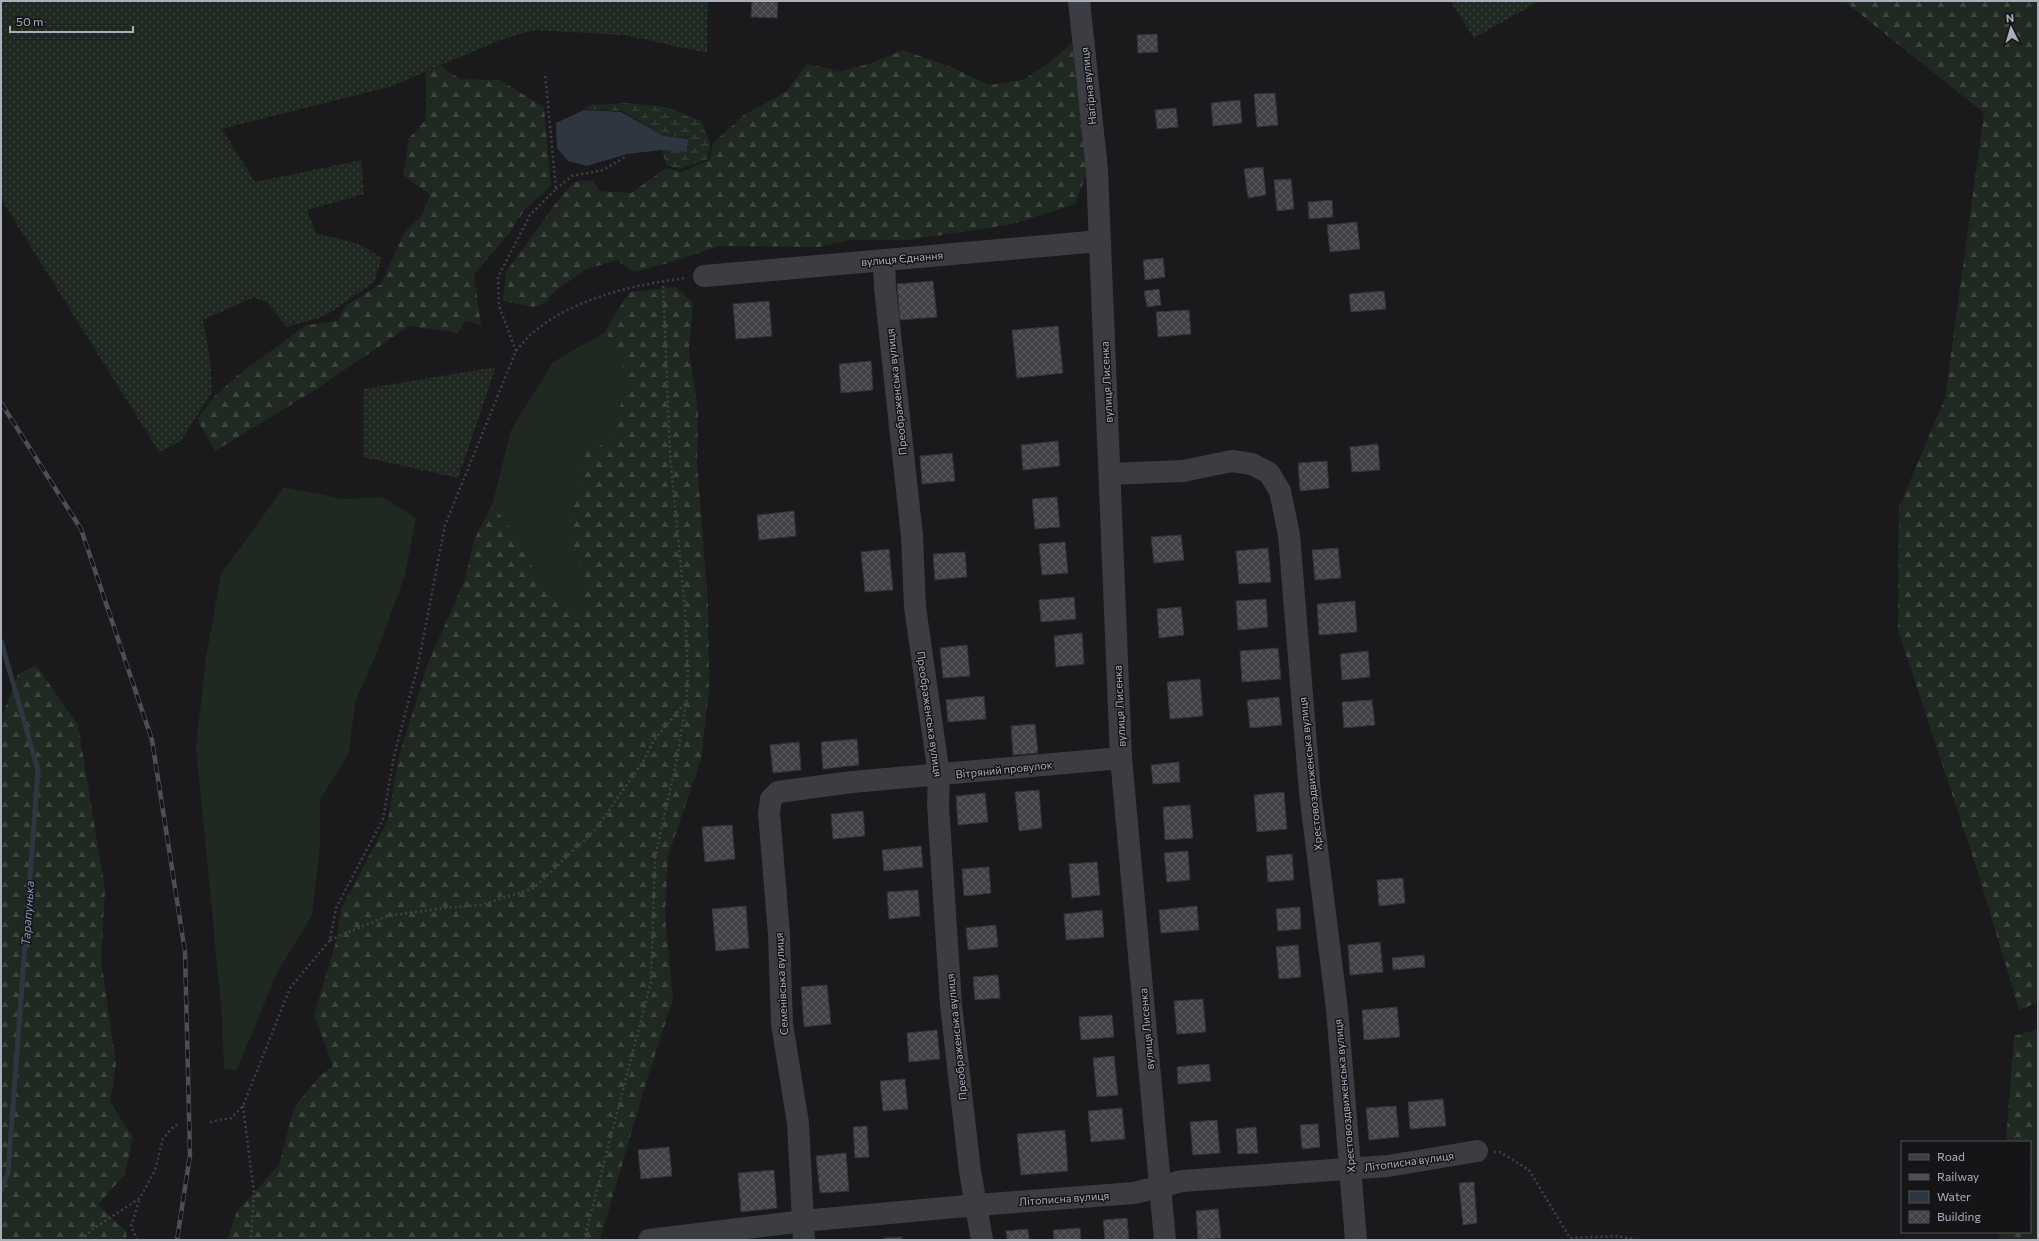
<svg xmlns="http://www.w3.org/2000/svg" width="2039" height="1241" font-family="Commissioner,sans-serif">
<defs>
<pattern id="forest-firs" width="22" height="20" patternUnits="userSpaceOnUse"><rect width="22" height="20" fill="#1f2821"/><path d="M5 1l3.5 6h-7zM16 11l3.5 6h-7z" fill="#3d453f"/></pattern>
<pattern id="wetland-marsh" width="20" height="14" patternUnits="userSpaceOnUse"><rect width="20" height="14" fill="#1f2821"/><path d="M1 5h8M5 5V1M11 12h8M15 12V8" fill="none" stroke="#3d453f"/></pattern>
<pattern id="garden-dots" width="8" height="8" patternUnits="userSpaceOnUse"><rect width="8" height="8" fill="#1f2821"/><path d="M2 2h.1M6 6h.1" fill="none" stroke="#3d453f" stroke-width="1.8" stroke-linecap="round"/></pattern>
<pattern id="building-cross-hatch" width="8" height="8" patternUnits="userSpaceOnUse"><rect width="8" height="8" fill="#414146"/><path d="M0 0l8 8M0 8l8-8" fill="none" stroke="#5a5a5f"/></pattern>
</defs>
<rect width="100%" height="100%" fill="#1a191c"/>
<path fill="#1f2821" d="M605,332L620,352L627,388L614,421V435L597,448H580V490L566,522L578,556L585,594V630L560,606L532,566L520,539L492,505L511,430L553,362Z
M284,487L343,499L383,497L416,518L405,575L375,657L355,703L349,753L320,800V846L312,915L277,973L237,1070L224,1069L222,1016L196,747L206,657L221,574Z"/>
<path fill="url(#forest-firs)" d="M1844,1H2038V1002L2019,1010L1979,876L1898,630L1899,507L1945,398L1984,113Z
M1072,43L1088,170L1075,204L1013,224L909,240H851L819,247L719,246L672,262L634,272L617,260L587,269L555,291L545,303L533,307L503,301L506,272L555,204L574,182L593,180L599,191L631,193L666,168L681,172L710,160L713,143L744,115L787,91L806,64L842,71L871,63L903,50L954,68L988,85L1023,80L1050,62Z
M441,66L460,79L500,80L544,107L551,186L526,208L510,232L474,275L481,325L466,321L458,333L409,326L315,390L215,451L197,419L215,396L238,375L306,325L338,321L345,306L381,284L404,233L422,215L430,195L403,175L409,138L426,120V72Z
M676,287L693,303L689,350L698,412L697,463L708,603L709,691L701,760L668,856L665,916L673,1000L645,1086L600,1240H227L237,1211L279,1165L294,1107L320,1076L333,1066L314,1015L336,942L341,909L388,820L399,756L428,663L465,579L474,540L492,505L520,539L532,566L560,606L585,630C586,588 580,561 566,522L580,490V448H597L614,435V421L627,388L620,352L605,332L613,317L630,292Z
M36,665L78,725L105,889L101,960L116,1064L110,1102L133,1137L125,1174L98,1205L126,1231L127,1240H1V719L18,674Z
M2038,1029V1240H1999L2000,1232H2030V1142H2006L2014,1036Z"/>
<path fill="url(#wetland-marsh)" d="M628,103L666,107L701,121L710,143L708,159L680,169L666,165L662,150L687,152L688,138L664,136L622,111L584,109L588,105Z"/>
<path fill="url(#garden-dots)" d="M1,1H708L707,53L624,35L534,30L500,40L390,87L222,129L255,182L361,160L364,194L307,210L316,233L359,244L382,258L374,282L325,316L287,327L267,303L254,297L203,320L210,358L212,392L181,441L159,452L1,199Z
M1450,1H1540L1474,38Z
M496,367L458,478L363,457V389Z"/>
<path fill="#2e3741" d="M584,110L621,112L664,136L688,139L687,152L661,150L627,154L587,166L568,161L557,148L556,123Z"/>
<g fill="none" stroke-linecap="round" stroke-linejoin="round">
<path stroke="#2e3741" stroke-width="5" d="M1,641L38,770L8,1173L1,1190"/>
</g>
<path fill="url(#building-cross-hatch)" stroke="#343338" d="M752,1H778L777,18L751,17Z
M1157,34L1158,52L1138,53L1137,35Z
M1275,93L1278,125L1257,127L1254,94Z
M1240,100L1242,123L1213,126L1211,103Z
M1176,108L1178,127L1157,129L1155,110Z
M1263,167L1266,195L1248,198L1244,169Z
M1291,179L1294,209L1277,211L1274,180Z
M1332,200L1333,217L1309,219L1308,202Z
M1357,222L1360,249L1330,252L1327,225Z
M1163,258L1165,277L1145,280L1143,260Z
M933,281L937,317L900,320L897,284Z
M1159,289L1161,305L1147,307L1144,291Z
M1384,291L1386,309L1351,312L1349,294Z
M769,301L772,336L736,339L733,304Z
M1189,310L1191,334L1158,337L1156,312Z
M1058,326L1063,373L1017,378L1012,330Z
M871,361L873,390L841,393L839,364Z
M1058,441L1060,466L1023,470L1021,445Z
M1378,444L1380,470L1352,472L1350,447Z
M952,453L955,481L922,484L920,456Z
M1327,461L1329,488L1300,491L1298,463Z
M1057,497L1060,527L1035,529L1032,499Z
M794,511L796,536L759,540L757,515Z
M1181,535L1184,560L1154,563L1151,537Z
M1065,542L1068,573L1042,575L1039,544Z
M1268,548L1271,582L1239,584L1236,551Z
M1338,548L1341,578L1315,580L1312,550Z
M889,549L893,590L865,592L861,552Z
M965,552L967,577L935,580L933,554Z
M1074,597L1076,619L1041,622L1039,600Z
M1266,599L1268,627L1238,630L1236,601Z
M1355,601L1357,632L1319,635L1317,604Z
M1181,607L1184,635L1159,638L1157,609Z
M1082,633L1084,664L1056,667L1054,636Z
M967,645L970,676L943,678L940,648Z
M1278,648L1281,679L1242,682L1240,651Z
M1368,651L1370,677L1342,680L1340,654Z
M1200,679L1203,716L1170,719L1167,682Z
M984,696L986,719L948,722L946,700Z
M1279,697L1282,725L1250,728L1247,700Z
M1372,700L1375,725L1344,728L1342,702Z
M1035,724L1038,753L1013,755L1011,726Z
M857,739L859,765L823,769L821,742Z
M799,742L801,770L773,773L770,745Z
M1179,762L1180,782L1153,784L1151,765Z
M1039,790L1042,828L1019,831L1015,792Z
M1284,792L1287,829L1257,832L1254,795Z
M985,793L988,822L958,825L956,796Z
M1190,805L1193,838L1165,840L1163,807Z
M863,811L865,836L833,839L831,814Z
M732,825L735,859L705,862L702,827Z
M921,846L923,867L884,871L882,850Z
M1188,851L1190,880L1167,882L1164,853Z
M1292,854L1294,880L1268,882L1266,856Z
M1097,862L1100,895L1072,898L1069,864Z
M989,867L991,893L964,896L962,869Z
M1403,878L1405,903L1379,906L1377,880Z
M918,890L920,916L889,919L887,892Z
M746,906L749,948L716,951L712,909Z
M1197,906L1199,930L1161,933L1159,910Z
M1300,907L1301,929L1278,931L1276,909Z
M1102,910L1104,937L1066,940L1064,914Z
M996,925L998,947L968,950L966,928Z
M1380,942L1383,972L1350,975L1348,945Z
M1298,945L1301,977L1279,979L1276,947Z
M1424,955L1425,967L1393,970L1392,958Z
M998,975L1000,998L975,1000L973,977Z
M827,985L831,1024L804,1027L801,987Z
M1203,999L1206,1032L1177,1034L1174,1001Z
M1397,1007L1400,1037L1364,1040L1362,1010Z
M1112,1015L1114,1037L1081,1040L1079,1017Z
M937,1030L940,1059L909,1062L907,1033Z
M1114,1056L1118,1095L1097,1097L1093,1058Z
M1209,1064L1211,1081L1178,1084L1177,1067Z
M905,1079L908,1109L883,1111L880,1081Z
M1443,1099L1446,1126L1410,1129L1408,1102Z
M1396,1106L1399,1137L1369,1140L1366,1108Z
M1122,1108L1125,1139L1091,1142L1088,1111Z
M1217,1120L1220,1153L1193,1155L1190,1122Z
M1318,1124L1320,1147L1302,1149L1300,1125Z
M867,1126L869,1157L855,1158L853,1127Z
M1256,1127L1258,1153L1238,1154L1236,1129Z
M1065,1130L1068,1171L1021,1175L1017,1134Z
M669,1147L672,1176L641,1179L638,1150Z
M846,1153L849,1191L820,1193L816,1156Z
M774,1170L777,1208L741,1212L738,1173Z
M1474,1182L1477,1223L1463,1225L1459,1183Z
M1218,1209L1221,1238L1198,1240L1196,1211Z
M1127,1218L1129,1240H1105L1103,1220Z
M1080,1228L1081,1240H1054L1053,1230Z
M1028,1229L1029,1240H1007L1006,1231Z
M902,1237V1240H884V1238Z"/>
<g fill="none" stroke-linecap="round" stroke-linejoin="round">
<path stroke="#404148" stroke-width="2.5" stroke-dasharray="2 3" stroke-linecap="butt" d="M556,189L572,176L603,170L627,156
M516,351L499,306L498,277L530,215L556,189L545,73
M330,940L387,916L444,908L481,905L534,888L596,829L644,760L654,740L686,702
M243,1106L254,1193L251,1240
M210,1122L231,1118L243,1106L290,988L330,940L336,908L383,819L394,756L418,665L445,525L516,351C522,344 528,336 535,331C574,298 637,284 686,278
M1494,1152H1500L1529,1170L1570,1238L1618,1236L1637,1240
M81,1240L93,1229L140,1198L155,1170L163,1139L174,1126L180,1124
M137,1240L131,1226L140,1198
M584,1240L651,982L655,857L677,759L686,702L688,675L685,609L670,455L663,281"/>
<path stroke="#3c3c43" stroke-width="22" d="M1079,1L1097,170L1121,758L1165,1240
M884,260L885,288L912,536L915,607L939,775L938,805L951,1005L970,1171L982,1240
M704,276L1100,241
M1110,474L1183,471L1232,461L1252,464L1269,473L1280,491L1289,535L1310,793L1337,1009L1356,1240
M649,1240L803,1221L977,1205L1134,1193L1182,1181L1388,1166L1477,1151
M804,1240L798,1123L782,1024L779,934L769,813L771,799L778,792L852,782L1121,758"/>
<g stroke="#4d4e56" stroke-width="4.5">
<path id="rail" d="M1,403L81,529L152,740L185,952L190,1155L177,1240"/>
</g>
<use href="#rail" stroke="#151417" stroke-width="3" stroke-dasharray="9" stroke-linecap="butt"/>
</g>
<g text-anchor="middle" dominant-baseline="central" stroke-width="3" stroke-linejoin="round" paint-order="stroke">
<g font-size="11" fill="#abafbc" stroke="#151417">
<text transform="translate(1088 86) rotate(-96)">Нагірна вулиця</text>
<text transform="translate(902 258) rotate(-5)">вулиця Єднання</text>
<text transform="translate(1106 382) rotate(-93)">вулиця Лисенка</text>
<text transform="translate(896 392) rotate(-96)">Преображенська вулиця</text>
<text transform="translate(1119 706) rotate(-93)">вулиця Лисенка</text>
<text transform="translate(930 714) rotate(82)">Преображенська вулиця</text>
<text transform="translate(1004 769) rotate(-6)">Вітряний провулок</text>
<text transform="translate(1310 774) rotate(-96)">Хрестовоздвиженська вулиця</text>
<text transform="translate(781 984) rotate(-93)">Семенівська вулиця</text>
<text transform="translate(1146 1029) rotate(-95)">вулиця Лисенка</text>
<text transform="translate(956 1037) rotate(-96)">Преображенська вулиця</text>
<text transform="translate(1344 1096) rotate(-95)">Хрестовоздвиженська вулиця</text>
<text transform="translate(1409 1161) rotate(-8)">Літописна вулиця</text>
<text transform="translate(1064 1198) rotate(-4)">Літописна вулиця</text>
</g>
<g font-size="12" font-style="italic" fill="#8099b9" stroke="#151417">
<text transform="translate(27 913) rotate(-86)">Тарапунька</text>
</g>
</g>
<rect width="2039" height="1241" fill="none" stroke="#abafbc" stroke-width="4"/>
<rect x="1901" y="1141" width="130" height="92" fill="#151417" stroke="#515259"/>
<rect x="1909" y="1154" width="20" height="6" fill="#3c3c43" stroke="#515259"/>
<text x="1937" y="1161" font-size="12" fill="#abafbc">Road</text>
<rect x="1909" y="1174" width="20" height="6" fill="#4d4e56" stroke="#515259"/>
<text x="1937" y="1181" font-size="12" fill="#abafbc">Railway</text>
<rect x="1909" y="1191" width="20" height="12" fill="#2e3741" stroke="#515259"/>
<text x="1937" y="1201" font-size="12" fill="#abafbc">Water</text>
<rect x="1909" y="1211" width="20" height="12" fill="url(#building-cross-hatch)" stroke="#515259"/>
<text x="1937" y="1221" font-size="12" fill="#abafbc">Building</text>
<g transform="translate(2011 28) rotate(355)" stroke="#151417" stroke-width="3" paint-order="stroke">
<path d="M0-3L7 15L0 10L-7 15Z" fill="#abafbc"/>
<text y="-6" font-size="11" font-weight="bold" text-anchor="middle" fill="#abafbc">N</text>
</g>
<path d="M10 26v6h123v-6" fill="none" stroke="#abafbc" stroke-width="2"/>
<text x="16" y="26" font-size="12" fill="#abafbc" stroke="#151417" stroke-width="3" paint-order="stroke">50 m</text>
</svg>
